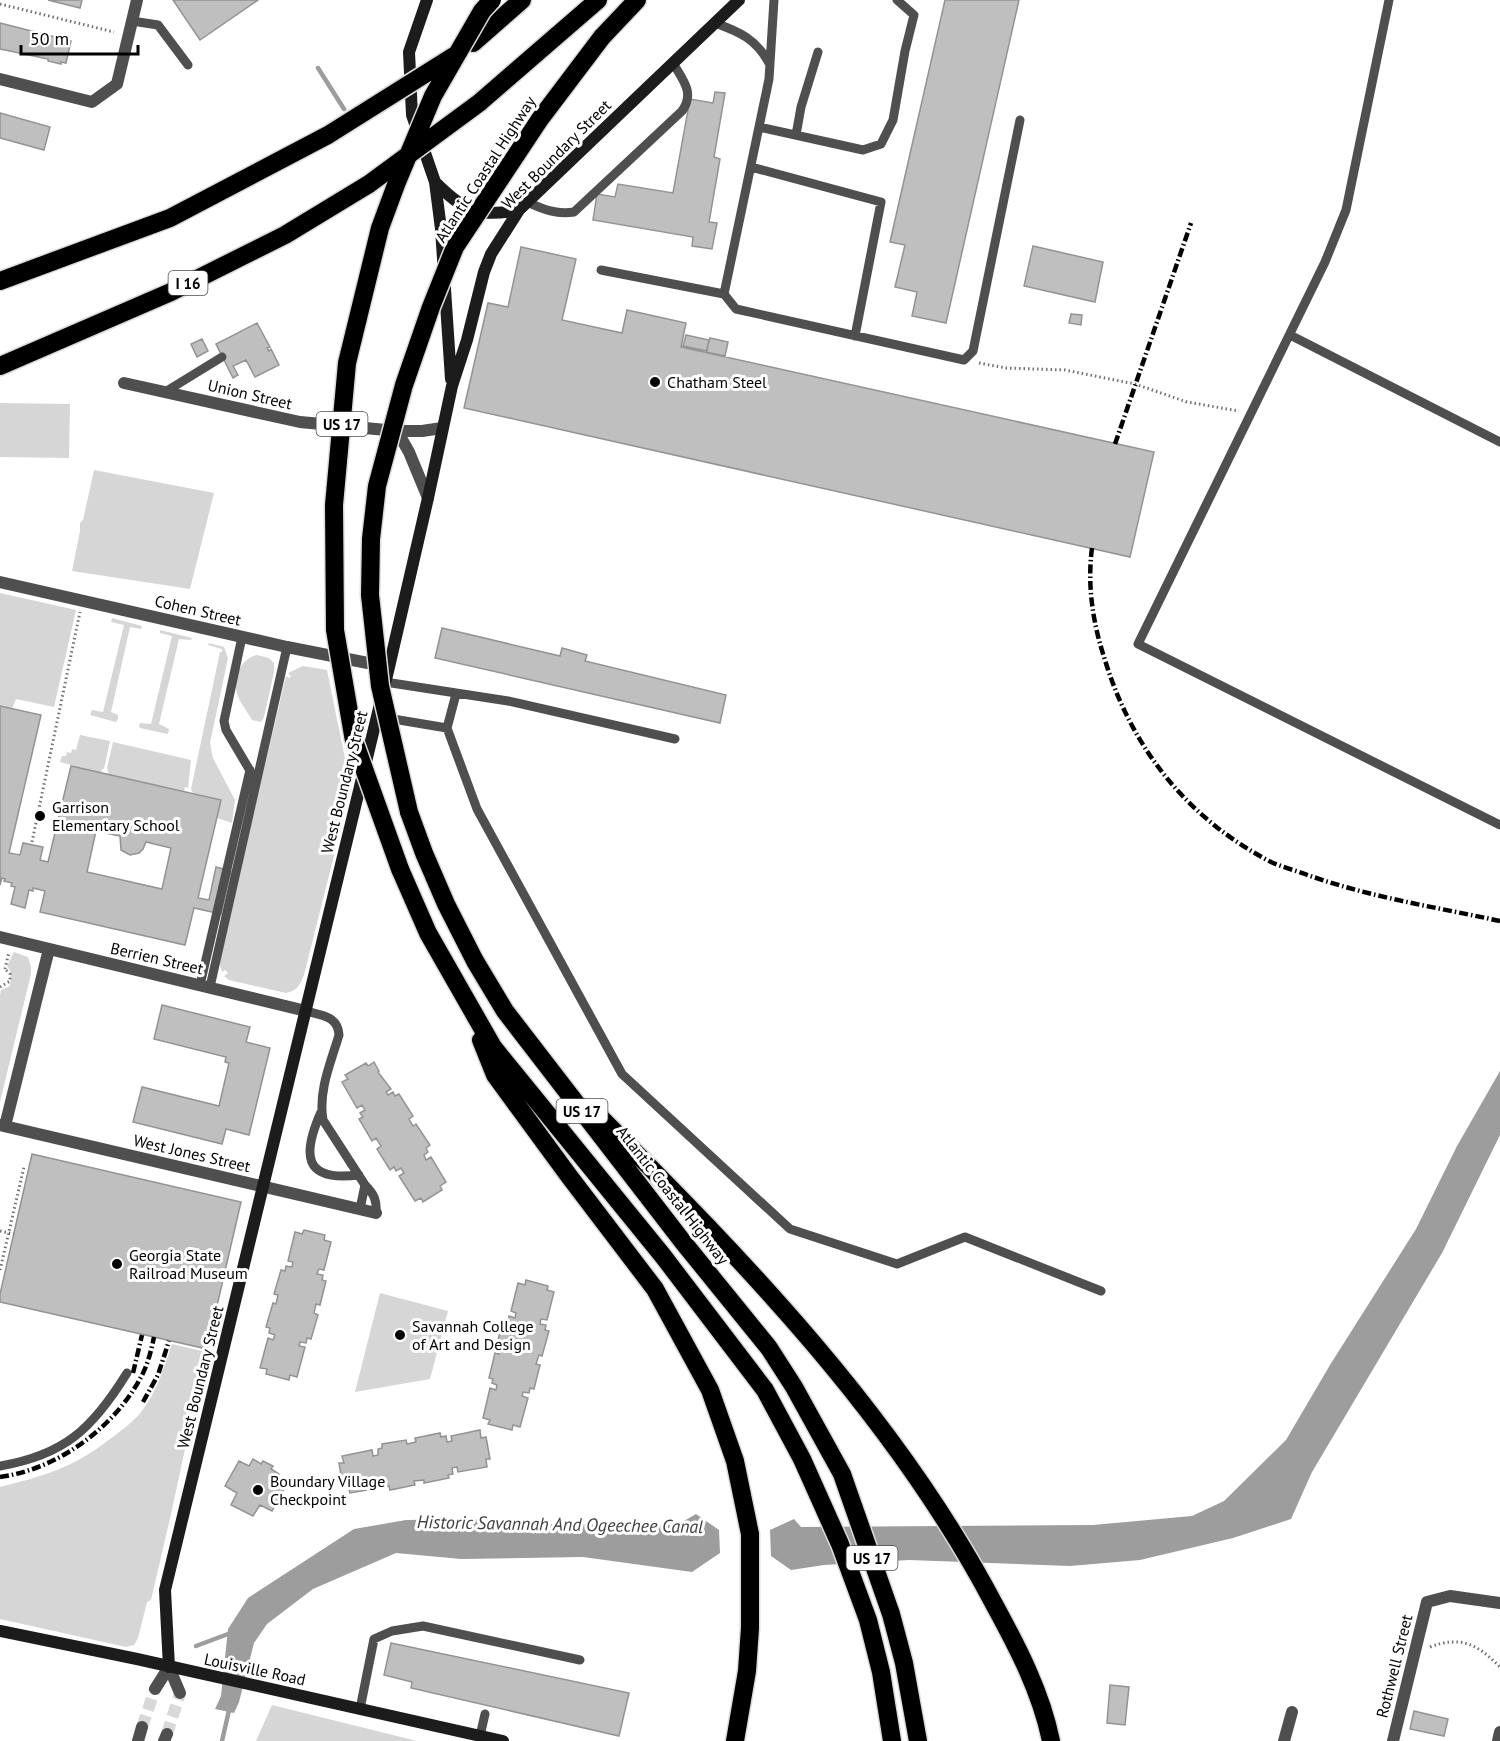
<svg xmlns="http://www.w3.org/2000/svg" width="1500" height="1741" font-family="'PT Sans',sans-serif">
<rect width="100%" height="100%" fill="#fff"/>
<path fill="#d6d6d6" d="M0,403L70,404L69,458L0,457Z
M94,470L214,493L190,589L72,571L80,531V523L83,520Z
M0,593L76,610L54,707L16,699L12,709L0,706Z
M112,618L142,626L141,629L130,627L111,712L118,715V719L116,722L90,715L92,710L103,712L124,625L111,622Z
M160,630L192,638L191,640L179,639L159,724L169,729L168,734L140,728L139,726L140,723L151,724L172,636L160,633Z
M209,643L224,647L228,658L210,743L213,758L235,800L232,823L217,818L221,800L193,793L191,789L220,652H222V649L208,645Z
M257,655L269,658L274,663V672L264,717L261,722L252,720C247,711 237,699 236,689C234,675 242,658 257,655Z
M303,666L327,670L351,788L304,975C300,984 298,991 286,993L229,980L224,976L228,973L225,970L222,972L219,961L286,676L289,678L291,676L288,673Z
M80,735L110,741L104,769H102L101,773L60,762L62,756H66L67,752L71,753L72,749L76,750Z
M113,742L191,760L188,788L185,787L184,792L109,775L107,768Z
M14,952L28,957L31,967V974L0,1102V995L1,990L10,986L11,972L7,966Z
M380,1293L448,1311L430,1379L355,1392Z
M172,1344L206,1352L171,1514L151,1600L147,1602L138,1638L134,1645L126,1647L0,1619V1487C46,1475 71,1469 110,1439C121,1431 133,1422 141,1412C157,1392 164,1367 172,1344Z
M272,1705L417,1741H256Z"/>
<path fill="#9d9d9d" d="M1500,1071V1135L1442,1253L1312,1472L1291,1519L1233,1538L1140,1560L1070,1566L909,1560L824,1565L791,1570L771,1556L770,1530L794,1519L801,1527L1093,1525L1192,1516L1224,1501L1286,1440L1330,1365L1416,1229L1457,1146Z
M696,1514L719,1530L720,1553L692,1572L583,1557L461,1559L396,1553L313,1589L267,1624L254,1643L239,1702L234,1713L215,1709L221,1696L228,1629L248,1598L354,1529L406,1520L471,1519L547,1524L677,1525Z"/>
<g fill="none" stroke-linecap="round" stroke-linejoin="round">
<path stroke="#9d9d9d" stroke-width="4.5" d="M318,68L344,109
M196,1646L228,1634
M222,1741L230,1706"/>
</g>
<path fill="#bfbfbf" stroke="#939393" stroke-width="1.5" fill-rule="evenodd" d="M48,0H82L80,8Z
M173,0H258L200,40Z
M945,0H1019L946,323L912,316L917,292L895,287L905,245L890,242Z
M0,23L71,41L66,63L61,62V64L48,61V59L0,49Z
M715,92L725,93L714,157L720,159L709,222L717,223L712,249L692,246L693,237L593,220L597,194L615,197L618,184L673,193L690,99L713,103Z
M0,113L50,127L44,150L0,138Z
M1033,246L1103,262L1095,302L1024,286Z
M521,247L576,259L562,320L622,333L627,310L686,323L681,347L1154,452L1130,557L464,408L488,303L508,307Z
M1071,314L1082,315L1081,325L1069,323Z
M257,323L270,347L267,348L269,351L271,349L279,365L255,377L246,360L233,366L238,375L233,378L216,344Z
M686,335L709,340L707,351L683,346Z
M710,338L728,342L725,356L706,352Z
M202,339L208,351L197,357L191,344Z
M442,628L560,656L562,648L587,655L585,661L726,695L720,723L435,658Z
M0,706L41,715L9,853L20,855L23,843L43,847L40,860L48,862L71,766L221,800L198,898L209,900L216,867L231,871L221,914L194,908L185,945L40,912L45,891L33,888V891L29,890L25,908L11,904L15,887L11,886L12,883L4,881L5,879L2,878L0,885ZM96,831L120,836L121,850L130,855L139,853L143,849L146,842L171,848L162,889L87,872Z
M162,1005L250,1027L246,1042L270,1048L249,1135L226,1129L222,1144L133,1122L142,1087L219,1106L229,1063L225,1062L226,1057L154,1039Z
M374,1062L379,1071L378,1072L391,1089L386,1092L388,1095L393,1092L395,1096L399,1094L413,1116L409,1119L413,1126L416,1124L430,1145L426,1148L428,1152L424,1155L426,1160L431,1157L446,1182L440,1186L442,1190L423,1202L421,1198L415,1201L399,1176L404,1173L401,1168L396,1171L394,1167L390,1170L377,1149L381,1146L376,1138L372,1141L359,1119L363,1117L360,1113L365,1110L362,1105L357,1108L342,1082L348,1079L345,1075L366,1063L368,1066Z
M32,1154L241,1202L207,1349L0,1302V1294Z
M304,1230L325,1235L324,1240L331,1242L324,1270L319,1269L318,1271L317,1274L323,1275L322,1280L326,1281L320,1305L316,1304L314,1313L318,1315L311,1339L307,1338L306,1343L300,1342L299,1346L305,1347L297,1377L290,1375L289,1380L266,1374L267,1369L260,1368L268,1338L273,1340L275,1335L269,1333L270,1328L266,1327L273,1303L276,1304L278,1295L274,1294L281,1270L285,1271L286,1266L292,1267L293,1262L288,1261L295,1232L302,1234Z
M526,1280L548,1286L547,1290L554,1292L547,1320L541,1319L540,1324L546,1325L545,1330L549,1331L542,1356L539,1355L536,1364L540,1365L534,1389L530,1388L529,1393L523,1392L522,1396L528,1398L520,1427L513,1425L512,1430L488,1424L490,1420L483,1418L490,1388L496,1390L497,1385L492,1383L493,1379L489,1378L495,1353L499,1354L501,1345L497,1344L503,1320L508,1321L509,1316L515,1318L516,1313L511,1311L518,1283L525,1285Z
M480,1430L481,1438L486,1437L490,1459H486L487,1467L458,1472L457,1467L452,1468L453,1474L448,1475L449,1478L424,1483V1480L414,1481L415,1485L390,1490L389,1486L384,1487L383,1481L378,1482L380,1488L350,1493L348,1486L343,1487L339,1463H344L342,1456L372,1450L373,1456L378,1455V1449L382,1448V1444L406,1440L407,1444L416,1442L415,1438L440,1433L441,1437L446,1436L447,1442L452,1441L451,1436Z
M253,1459L261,1464L263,1461L273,1466L271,1469L279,1474L276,1480L286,1486L272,1511L260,1505L253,1516L231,1505L237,1493L225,1486L239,1461L249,1466Z
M391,1643L629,1693L619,1736L411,1688L412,1682L384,1675Z
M1110,1685L1129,1687L1125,1725L1107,1723Z
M1414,1711L1448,1719L1444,1736L1410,1729Z"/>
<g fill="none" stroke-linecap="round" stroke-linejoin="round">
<path stroke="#d9d9d9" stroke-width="12" stroke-dasharray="12 6" stroke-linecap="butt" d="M142,1727L155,1689
M167,1734L180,1693"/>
<g stroke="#dbdbdb" stroke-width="21">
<path id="motorway" d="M602,37L637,0
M473,43L522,0
M479,103L598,0
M0,281L170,218L328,135
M0,366L171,292L285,235L369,184
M409,812L424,853L446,904L475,961L505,1011L683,1242L769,1348L794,1387L842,1474L891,1614L904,1663L918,1741
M400,869L428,933L493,1047L663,1256L765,1390L802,1459L840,1544L868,1620L881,1672L892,1741
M481,1040L495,1075L569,1176L655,1289L710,1390L735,1461L750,1534V1628L747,1671L735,1741
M596,1113C744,1261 895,1416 994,1604C1018,1648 1041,1692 1051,1741"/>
</g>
<path stroke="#717171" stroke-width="3" stroke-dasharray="1.5 3" stroke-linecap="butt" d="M0,4L114,32
M979,363L1006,368L1065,370L1135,384L1187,402L1239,411
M32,842L80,612
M5,969L9,952
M0,987L10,981V974L5,969
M0,1231L14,1234
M0,1270L24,1167
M1430,1647C1462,1635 1478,1645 1500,1667"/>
<path stroke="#4f4f4f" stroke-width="9" d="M774,0L769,79L724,294L736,309L964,360L973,351L1020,120
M1389,0L1346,210L1325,262L1138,644L1500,825
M132,21L158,25L188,65
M715,23C740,32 756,39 769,63
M759,127L863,150L881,144L893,120L905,51L914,15L897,0
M796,135L801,107L818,52
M751,167L881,202L855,336
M527,202C543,209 556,215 574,212L682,111C695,93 683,80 673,63
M601,270L724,294
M1290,335L1500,442
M165,392L222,357
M242,637L224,721L226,730L252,774
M385,682L508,701L675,739
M387,718L447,728L456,694
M447,728L477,809L622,1074L790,1229L897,1264L965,1237L1101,1291
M200,985L250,770
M210,987L287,647
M306,1011C321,1015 338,1016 339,1035C331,1062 318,1091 323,1120L365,1185
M321,1112C302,1155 303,1182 359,1175
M360,1209L365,1185C374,1194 377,1200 376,1213
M0,1466C65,1455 93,1428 127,1373
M360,1709L374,1639L392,1631L423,1626L580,1660
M480,1736L485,1714"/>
<path stroke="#4f4f4f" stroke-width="12" d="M0,79L92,102L117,84L137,0
M124,383L300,422L397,431H422L442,428
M397,431L409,452L428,498
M0,582L287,647L383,666
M0,937L306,1011
M0,1125L376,1213
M5,1126L49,949
M1284,1741L1292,1712
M1393,1741L1427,1602L1450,1596L1500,1603
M1498,1741L1500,1732"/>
<path stroke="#4f4f4f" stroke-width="12" d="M169,1667L180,1693
M155,1689L169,1667
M138,1741L142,1727
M164,1741L167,1734"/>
<path stroke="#1c1c1c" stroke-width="12" d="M427,0L409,52L412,115L435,182L441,229L451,379
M435,182C464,211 477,218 519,210
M0,1631L137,1659L503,1741
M169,1667L165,1590L389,667L428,498L452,386L467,340L484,272L491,254L519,210L739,0"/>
<use href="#motorway" stroke="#000" stroke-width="18"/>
<path stroke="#000" stroke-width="4.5" stroke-dasharray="9 3 1.5 3" stroke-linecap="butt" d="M1115,444L1191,223
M1092,548C1087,586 1093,624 1105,660C1132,749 1188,819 1271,862C1282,867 1294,870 1305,874C1368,897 1435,907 1500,921
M133,1373L142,1335
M143,1402L158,1375L169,1341
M0,1477C58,1469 114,1428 141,1377C148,1364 151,1351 154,1337"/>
<g stroke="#dbdbdb" stroke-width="21" stroke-linecap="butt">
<path id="motorway-bridge" d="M328,135L457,54
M369,184L479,103
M409,812L380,686L370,595L371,539L377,486L404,385L431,307L455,247L540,119L602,37
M400,869L354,741L335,630L334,505L347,363L380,228L397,182L433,96L482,11L492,0"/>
</g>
<use href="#motorway-bridge" stroke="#000" stroke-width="18"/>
</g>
<g fill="#000" stroke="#fff" stroke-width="2">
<circle cx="655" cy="382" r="6"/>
<circle cx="40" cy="816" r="6"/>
<circle cx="117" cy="1264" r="6"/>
<circle cx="400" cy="1335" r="6"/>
<circle cx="258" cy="1490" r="6"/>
</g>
<g text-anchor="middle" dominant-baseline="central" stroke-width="6" stroke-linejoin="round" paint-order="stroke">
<g fill="#fff" stroke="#4c4c4c" stroke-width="1.5">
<rect x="168.5" y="271" width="39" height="24" rx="4.5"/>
<rect x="316.5" y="412" width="51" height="24" rx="4.5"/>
<rect x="556.5" y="1099" width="51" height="24" rx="4.5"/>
<rect x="846.5" y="1546" width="51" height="24" rx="4.5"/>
</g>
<g font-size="15" font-weight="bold" fill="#000">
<text x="188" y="283">I 16</text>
<text x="342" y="424">US 17</text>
<text x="582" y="1111">US 17</text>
<text x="872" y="1558">US 17</text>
</g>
<g font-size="16" fill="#000" stroke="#fff">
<text transform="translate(556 154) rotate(-45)">West Boundary Street</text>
<text transform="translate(485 169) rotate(-57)">Atlantic Coastal Highway</text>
<text transform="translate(250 394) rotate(13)">Union Street</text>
<text transform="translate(198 610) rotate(13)">Cohen Street</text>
<text transform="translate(344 782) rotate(-76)">West Boundary Street</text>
<text transform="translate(157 958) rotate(13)">Berrien Street</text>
<text transform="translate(192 1153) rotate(13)">West Jones Street</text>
<text transform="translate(673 1195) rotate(52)">Atlantic Coastal Highway</text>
<text transform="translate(200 1377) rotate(-76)">West Boundary Street</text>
<text transform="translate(1394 1666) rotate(-76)">Rothwell Street</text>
<text transform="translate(255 1669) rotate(12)">Louisville Road</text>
</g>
<g font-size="16" fill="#000" stroke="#fff" text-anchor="start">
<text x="667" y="382">Chatham Steel</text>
<text x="52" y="807">Garrison<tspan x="52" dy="18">Elementary School</tspan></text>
<text x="129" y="1255">Georgia State<tspan x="129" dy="18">Railroad Museum</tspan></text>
<text x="412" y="1326">Savannah College<tspan x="412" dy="18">of Art and Design</tspan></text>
<text x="270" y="1481">Boundary Village<tspan x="270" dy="18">Checkpoint</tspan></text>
</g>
<g font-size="18" font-style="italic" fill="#3e3e3e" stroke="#fff">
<text transform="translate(560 1524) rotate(1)">Historic Savannah And Ogeechee Canal</text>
</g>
</g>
<path d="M21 45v9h117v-9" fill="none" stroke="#000000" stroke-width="3"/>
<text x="30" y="45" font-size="18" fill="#000000" stroke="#ffffff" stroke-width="4.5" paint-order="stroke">50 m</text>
</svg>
